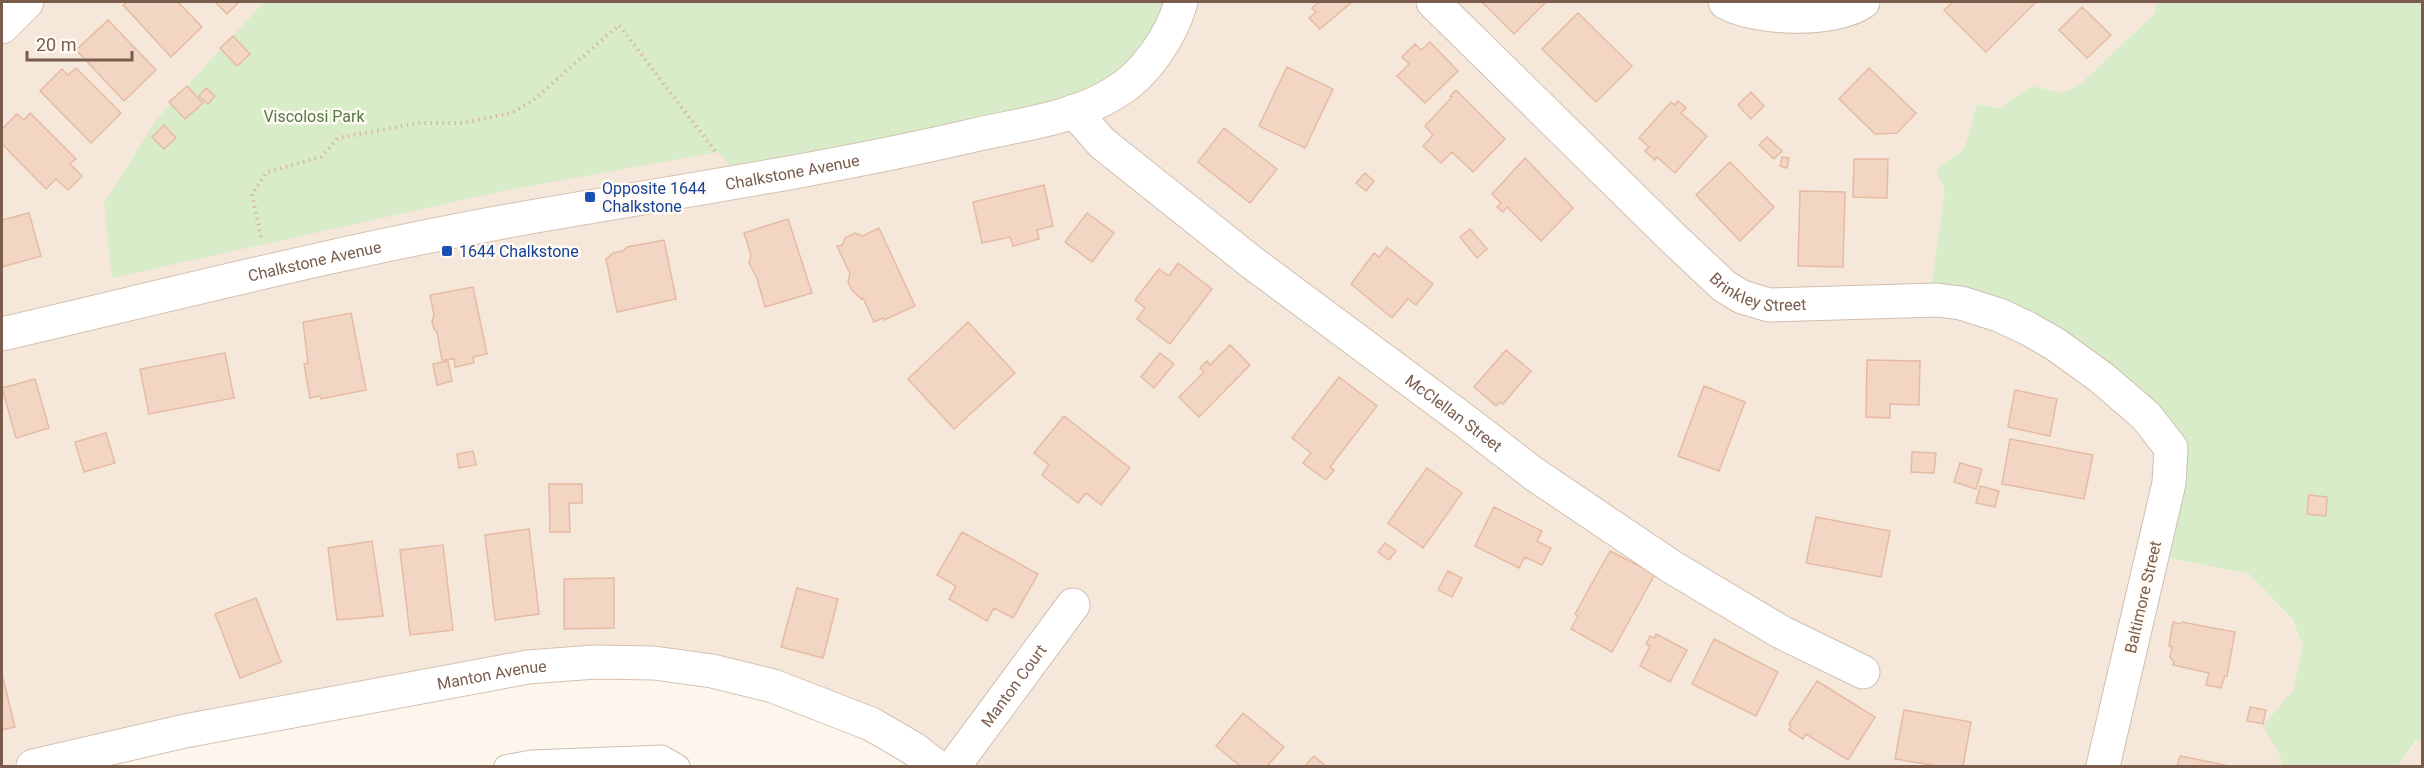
<svg xmlns="http://www.w3.org/2000/svg" width="2424" height="768" font-family="Roboto,sans-serif">
<rect width="100%" height="100%" fill="#fdf6ec"/>
<path fill="#f5e8da" d="M2,2H2157L2155,13L2078,86L2061,93L2032,86L1999,108L1977,104L1964,149L1936,170L1945,191L1929,302L1995,312L2154,424L2159,556L2249,574L2292,620L2303,646L2293,690L2264,726L2281,758V766H923L853,728L739,686L640,677L633,681L624,675L510,682L81,766H2Z
M2422,739V766H2397L2417,741Z"/>
<path fill="#d8ecc9" d="M264,2H1186L1083,110L731,167L718,152L503,191L112,278L104,203L157,119Z
M2157,2H2422V739L2416,741L2397,766H2281V758L2263,726L2293,690L2303,646L2292,619L2249,574L2159,556L2169,446L2059,346L1929,302L1945,191L1936,170L1964,149L1977,104L1999,108L2032,86L2061,93L2078,86L2155,13Z"/>
<path fill="#f3d5c3" stroke="#e6bba3" stroke-width="1.5" d="M127,2H178L202,27L171,57L123,5Z
M215,2H239L227,14Z
M1319,2H1352L1320,29L1309,18L1316,12L1312,8Z
M1482,2H1546L1514,34Z
M1953,2H2036L1986,52L1944,10Z
M2082,7L2111,35L2087,58L2059,30Z
M1578,13L1632,66L1596,102L1542,49Z
M108,20L156,70L124,101L76,50Z
M233,36L250,54L237,66L220,48Z
M1430,42L1458,71L1425,103L1397,76L1409,64L1402,57L1415,44L1421,50Z
M1287,67L1333,89L1305,148L1259,126Z
M76,68L121,113L91,143L40,91L62,69L68,75Z
M1869,68L1916,113L1897,133L1875,134L1839,99Z
M187,86L203,103L185,119L169,102Z
M206,88L215,96L208,104L199,96Z
M1456,90L1505,139L1473,172L1452,152L1441,163L1423,146L1433,135L1425,126L1452,97L1450,96Z
M1751,92L1764,106L1751,119L1738,105Z
M1678,101L1686,108L1681,113L1707,136L1675,173L1657,157L1655,160L1645,151L1649,147L1639,138L1671,102L1675,105Z
M30,113L76,159L70,164L82,176L68,190L56,179L46,189L2,144V129L17,114L24,120Z
M164,125L176,138L164,149L152,137Z
M1224,128L1277,169L1250,203L1198,162Z
M1767,137L1782,151L1774,159L1759,145Z
M1782,157L1789,158L1787,168L1780,166Z
M1525,158L1573,208L1541,241L1507,207L1503,212L1497,207L1501,203L1492,194Z
M1854,159H1888L1887,198L1853,197Z
M1730,162L1774,207L1740,241L1696,195Z
M1365,173L1374,181L1366,191L1356,183Z
M1044,185L1053,226L1037,230L1039,239L1013,246L1010,237L982,243L973,202Z
M1800,191L1845,192L1843,267L1798,266Z
M29,213L41,256L2,267V220Z
M1087,213L1114,233L1092,262L1065,242Z
M788,219L812,293L765,307L757,278L749,263L751,255L744,233Z
M879,228L915,306L884,320L883,318L874,322L863,298L861,299L852,290L848,282L850,274L837,246L842,245L845,238L855,233L863,236Z
M1470,229L1487,249L1477,258L1460,237Z
M664,240L676,299L617,312L606,259L613,253L623,251L627,247Z
M1387,247L1433,284L1416,305L1408,299L1392,318L1351,284L1374,253L1379,257Z
M1178,263L1212,289L1170,344L1137,319L1145,308L1135,300L1159,269L1169,276Z
M473,287L487,354L473,357L474,363L455,367L454,359L442,360L437,332L434,329L432,321L434,315L430,295Z
M351,313L366,390L321,399L320,396L310,398L304,364L308,363L303,322Z
M968,322L1015,373L954,429L908,379Z
M1230,345L1250,365L1199,417L1179,397L1204,372L1200,368L1207,361L1210,365Z
M1506,350L1531,371L1503,404L1500,402L1496,406L1474,387Z
M225,353L234,398L149,414L140,369Z
M1160,353L1174,364L1154,388L1141,377Z
M1867,360L1920,361L1919,405L1890,404V418L1866,417Z
M448,361L452,381L437,385L433,364Z
M1339,377L1377,406L1330,467L1334,470L1326,480L1303,463L1311,453L1292,438Z
M35,379L49,428L16,438L2,388Z
M1704,386L1745,402L1719,471L1678,456Z
M2015,390L2057,399L2050,436L2008,427Z
M1064,416L1130,468L1101,505L1086,493L1078,503L1042,475L1049,465L1034,453Z
M106,433L115,463L84,472L75,442Z
M2010,439L2093,455L2084,499L2002,484Z
M473,451L476,465L459,468L457,454Z
M1912,452L1936,453L1934,473L1911,472Z
M1960,463L1982,469L1976,489L1954,482Z
M1427,468L1462,493L1423,548L1388,523Z
M549,484H582V503H569L570,532H550Z
M1980,486L1999,491L1995,507L1976,503Z
M2309,495L2327,497L2326,516L2307,514Z
M1494,507L1542,531L1537,541L1551,548L1542,565L1525,557L1519,568L1475,546Z
M1816,517L1890,531L1881,577L1806,563Z
M529,529L539,614L495,620L485,535Z
M962,532L1038,574L1013,618L994,608L987,621L949,599L956,586L937,575Z
M372,541L383,616L337,620L328,548Z
M1385,543L1396,551L1389,560L1378,552Z
M443,545L453,630L410,635L400,550Z
M1610,551L1655,574L1612,652L1571,629L1578,616L1575,614Z
M1448,571L1462,578L1452,597L1438,590Z
M614,578V628L564,629V579Z
M797,588L838,599L823,658L781,647Z
M256,598L281,662L240,678L215,614Z
M2173,622L2181,624L2182,622L2235,632L2227,676H2225L2221,688L2206,685L2209,673L2173,665L2174,662L2170,657L2172,647L2169,646Z
M1656,634L1687,650L1670,682L1640,666L1650,646L1646,644L1650,636L1655,638Z
M1714,639L1778,672L1756,716L1692,684Z
M2,674L15,727L2,730Z
M1817,681L1875,717L1848,760L1806,734L1803,739L1789,730L1791,726L1789,724Z
M2250,707L2266,710L2263,724L2247,721Z
M1904,710L1971,722L1963,766H1938L1895,759Z
M1243,713L1284,747L1267,766H1240L1216,746Z
M1314,756L1326,766H1305Z
M2180,756L2225,765V766H2177Z"/>
<g fill="none" stroke-linecap="round" stroke-linejoin="round">
<g stroke="#d1beb0" stroke-width="23">
<path id="service" d="M505,766L531,761L662,756L679,766"/>
</g>
<g stroke="#d1beb0" stroke-width="35">
<g id="minor">
<path id="s1" d="M1433,2L1674,239L1724,286L1742,297L1769,305L1937,300L1961,303L1999,315L2027,328L2055,344L2102,378L2146,416L2171,448L2169,483L2103,766"/>
<path d="M1725,2C1755,20 1834,22 1863,2"/>
<path d="M2,27L27,2"/>
<path id="s2" d="M1074,111L1102,143L1250,261L1468,423L1534,474L1672,567L1781,632L1863,672"/>
<path id="s3" d="M954,766L1073,605"/>
</g>
</g>
<g stroke="#d6c0b0" stroke-width="35">
<g id="secondary">
<path id="s4" d="M2,334C174,294 345,250 519,219C668,193 818,171 966,137C1015,125 1072,120 1116,92C1146,74 1172,35 1181,2"/>
<path id="s5" d="M33,766L185,731L528,667L595,662L654,663L712,671L773,686L871,724L914,749L936,766"/>
</g>
</g>
<path stroke="#d9b8a5" stroke-width="4" stroke-dasharray="1.5 4.5" stroke-linecap="butt" d="M261,237L252,194L267,172L321,157L338,138L419,123H463L511,113L531,102L619,25L715,151"/>
<use href="#service" stroke="#fff" stroke-width="21"/>
<use href="#minor" stroke="#fff" stroke-width="33"/>
<use href="#secondary" stroke="#fff" stroke-width="33"/>
</g>
<g fill="#1a4fb4" stroke="#fffaf3" stroke-width="2">
<rect x="584" y="191" width="12" height="12" rx="3"/>
<rect x="441" y="245" width="12" height="12" rx="3"/>
</g>
<g text-anchor="middle" dominant-baseline="central" stroke-width="5" stroke-linejoin="round" paint-order="stroke">
<g font-size="16" fill="#537a41" stroke="#fffaf3">
<text x="314" y="116">Viscolosi Park</text>
</g>
<g font-size="16" fill="#7a5c4d" stroke="#fffaf3">
<text stroke="none"><textPath href="#s4" startOffset="807">Chalkstone Avenue</textPath></text>
<text stroke="none"><textPath href="#s4" startOffset="321">Chalkstone Avenue</textPath></text>
<text stroke="none"><textPath href="#s1" startOffset="442">Brinkley Street</textPath></text>
<text stroke="none"><textPath href="#s2" startOffset="486">McClellan Street</textPath></text>
<text transform="translate(2143 597) rotate(-77)">Baltimore Street</text>
<text stroke="none"><textPath href="#s5" startOffset="468">Manton Avenue</textPath></text>
<text stroke="none"><textPath href="#s3" startOffset="100">Manton Court</textPath></text>
</g>
<g font-size="16" fill="#164399" stroke="#fffaf3" text-anchor="start">
<text x="602" y="188">Opposite 1644<tspan x="602" dy="18">Chalkstone</tspan></text>
<text x="459" y="251">1644 Chalkstone</text>
</g>
</g>
<rect width="2424" height="768" fill="none" stroke="#7a5c4d" stroke-width="6"/>
<path d="M27 51v9h105v-9" fill="none" stroke="#7a5c4d" stroke-width="3"/>
<text x="36" y="51" font-size="18" fill="#7a5c4d" stroke="#fffaf3" stroke-width="4.5" paint-order="stroke">20 m</text>
</svg>
